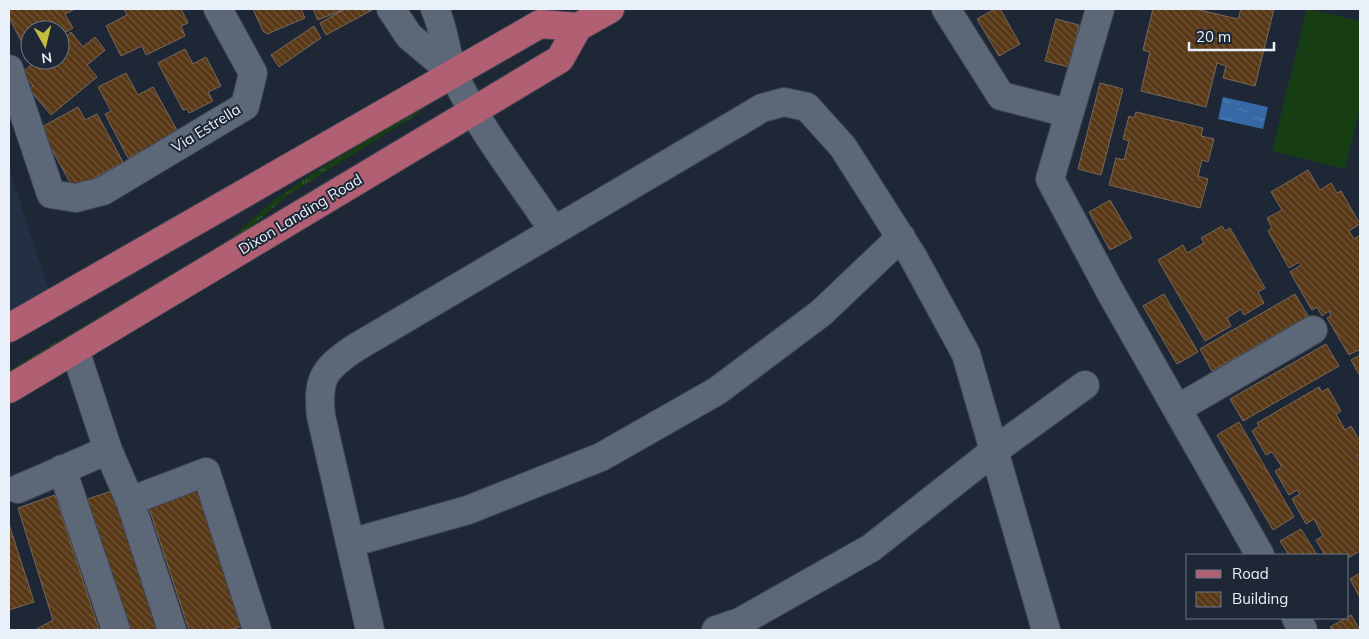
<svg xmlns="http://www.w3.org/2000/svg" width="1369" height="639" font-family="Mulish,sans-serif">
<defs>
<pattern id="grass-tufts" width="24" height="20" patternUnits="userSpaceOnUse" patternTransform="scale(1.25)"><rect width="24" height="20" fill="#173e13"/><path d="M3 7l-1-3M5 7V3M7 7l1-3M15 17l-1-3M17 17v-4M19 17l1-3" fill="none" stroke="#395a36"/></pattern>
<pattern id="water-ripples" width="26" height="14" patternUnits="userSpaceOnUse" patternTransform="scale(1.25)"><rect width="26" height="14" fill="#3669a5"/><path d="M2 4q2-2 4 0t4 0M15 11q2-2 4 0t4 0" fill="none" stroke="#537fb2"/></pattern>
<pattern id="building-back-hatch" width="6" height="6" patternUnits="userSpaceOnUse" patternTransform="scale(1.25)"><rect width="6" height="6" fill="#583816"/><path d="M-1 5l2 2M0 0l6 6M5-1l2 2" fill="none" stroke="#705539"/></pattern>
</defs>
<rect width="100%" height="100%" fill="#1d2735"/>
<path fill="#233043" d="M9,168L49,290L9,314Z"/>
<path fill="url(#grass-tufts)" d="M421,107H425L419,113L288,195L242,235L9,376V370L229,240L274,200L304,179Z"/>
<path fill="#173e13" d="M1307,9L1360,21V108L1345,169L1272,151Z"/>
<path fill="url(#water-ripples)" d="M1223,97L1268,107L1263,129L1218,119Z"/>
<path fill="url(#building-back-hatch)" stroke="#78685a" d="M9,9H75L65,14L73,28L60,35V30H30V49L26,51L9,17Z
M124,9H181L188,23L181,26L185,36L146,55L142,46L121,56L106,26L127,15Z
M253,9H301L305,18L267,34L263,31Z
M313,9H345L318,20Z
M345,9L372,10L326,35L320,23Z
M995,9H1000L1020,44L999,56L977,19Z
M1153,9H1195L1238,19L1241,9H1274L1255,86L1223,78L1226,66L1217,63L1206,107L1141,91L1150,52L1143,50Z
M1056,19L1079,25L1069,67L1045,61Z
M314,26L321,38L279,67L271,55Z
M71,32L83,47L95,37L105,50L87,65L97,77L51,115L29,89L33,86L22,73L37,60H60V42Z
M185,49L193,64L206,57L221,86L208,92L213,101L189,113L187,109L183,110L158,63Z
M126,73L138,95L153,87L178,132L128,158L105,114L111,111L98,87Z
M1100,83L1123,89L1101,175L1078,169Z
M78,107L85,120L97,114L123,162L83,184L82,181L72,186L40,128Z
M1136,112L1203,128L1201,136L1214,139L1208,162L1202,160L1198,176L1208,179L1200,208L1109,185L1116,158L1124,160L1129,141L1123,139L1129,116L1134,118Z
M1308,170L1320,190L1331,183L1337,193L1341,191L1360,224L1349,231L1354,239L1360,235V353L1358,350L1349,355L1327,318L1331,316L1329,311L1322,316L1317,307L1312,310L1290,272L1301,265L1299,262L1289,268L1268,231L1272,228L1267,218L1282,210L1271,192Z
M1110,200L1132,238L1110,250L1089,212Z
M1222,226L1225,231L1230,228L1265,288L1258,292L1264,303L1244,315L1241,309L1227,318L1231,326L1205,341L1158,260L1183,245L1187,253L1204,243L1201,238Z
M1164,294L1198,352L1177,364L1143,306Z
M1295,294L1308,316L1212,371L1200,349Z
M1326,344L1339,366L1243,421L1230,399Z
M1360,355V376L1351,360Z
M1319,387L1322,392L1328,388L1341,411L1336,414L1345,430L1351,426L1360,441V454L1357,456L1360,461V551L1348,558V555H1325L1316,540L1323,536L1314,519L1306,524L1292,499L1300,494L1297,490L1289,495L1275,471L1282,467L1272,452L1266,455L1252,431L1259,426L1257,423Z
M1239,422L1294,517L1273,530L1217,435Z
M198,489L243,626L230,630H189L148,505Z
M112,491L158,630H130L87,499Z
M55,495L99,630H35L53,620L18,508Z
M9,524L34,602L9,610Z
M1301,529L1317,555H1289L1280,541Z
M1360,573V598L1350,579Z
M1351,615L1360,630H1332L1330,627Z"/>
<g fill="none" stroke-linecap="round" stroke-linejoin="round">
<g stroke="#3d4551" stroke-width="30">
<path id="minor" d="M391,9L409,36L453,73
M435,9C445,30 445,54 454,75C480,130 520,180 554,231
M946,9L1001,96L1068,113
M1100,9L1050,179L1111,293L1260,555
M9,69L51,194L76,198L103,191L245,106L253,73L218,9
M75,350L108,450L130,501L172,630
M1177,409L1313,330
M62,469L116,630
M18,489L108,450
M130,501L206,472L257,630
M350,543L468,510L601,457L717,391L821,313L901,237
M1296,618L1303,630
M370,630L321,416C317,378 324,369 355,348L742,120L762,108L784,102L807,107L843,147L913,257L966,354L1046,630
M716,630L740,622L871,548L994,451L1085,385"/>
</g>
<g stroke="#3d4551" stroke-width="30">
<path id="major" d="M9,328L540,24L578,27
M9,389L560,59L578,27L610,9"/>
</g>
<use href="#minor" stroke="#5c6777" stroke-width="28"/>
<use href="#major" stroke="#b16073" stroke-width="28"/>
</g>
<g text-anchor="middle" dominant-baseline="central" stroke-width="4" stroke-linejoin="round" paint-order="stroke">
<g font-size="15" fill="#eaf0fa" stroke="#1d2735">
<text transform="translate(206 128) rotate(-32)">Via Estrella</text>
<text transform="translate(300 214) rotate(-31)">Dixon Landing Road</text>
</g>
</g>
<rect width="1369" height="639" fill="none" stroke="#eaf0fa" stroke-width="20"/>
<rect x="1186" y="554" width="162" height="65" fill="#1d2735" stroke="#6f7784"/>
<rect x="1196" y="570" width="25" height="8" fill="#b16073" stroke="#6f7784"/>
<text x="1232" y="579" font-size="15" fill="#eaf0fa">Road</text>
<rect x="1196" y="592" width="25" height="15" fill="url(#building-back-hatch)" stroke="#6f7784"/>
<text x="1232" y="604" font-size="15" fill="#eaf0fa">Building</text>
<g transform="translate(45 45) rotate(172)"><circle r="24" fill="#1d2735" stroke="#6f7784"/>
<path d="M0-4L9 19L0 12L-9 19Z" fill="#c4bc3e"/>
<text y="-8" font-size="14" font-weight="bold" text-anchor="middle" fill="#eaf0fa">N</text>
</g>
<path d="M1189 42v8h85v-8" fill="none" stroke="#eaf0fa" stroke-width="2.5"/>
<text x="1196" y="42" font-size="15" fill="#eaf0fa" stroke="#1d2735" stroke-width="4" paint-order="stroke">20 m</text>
</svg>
